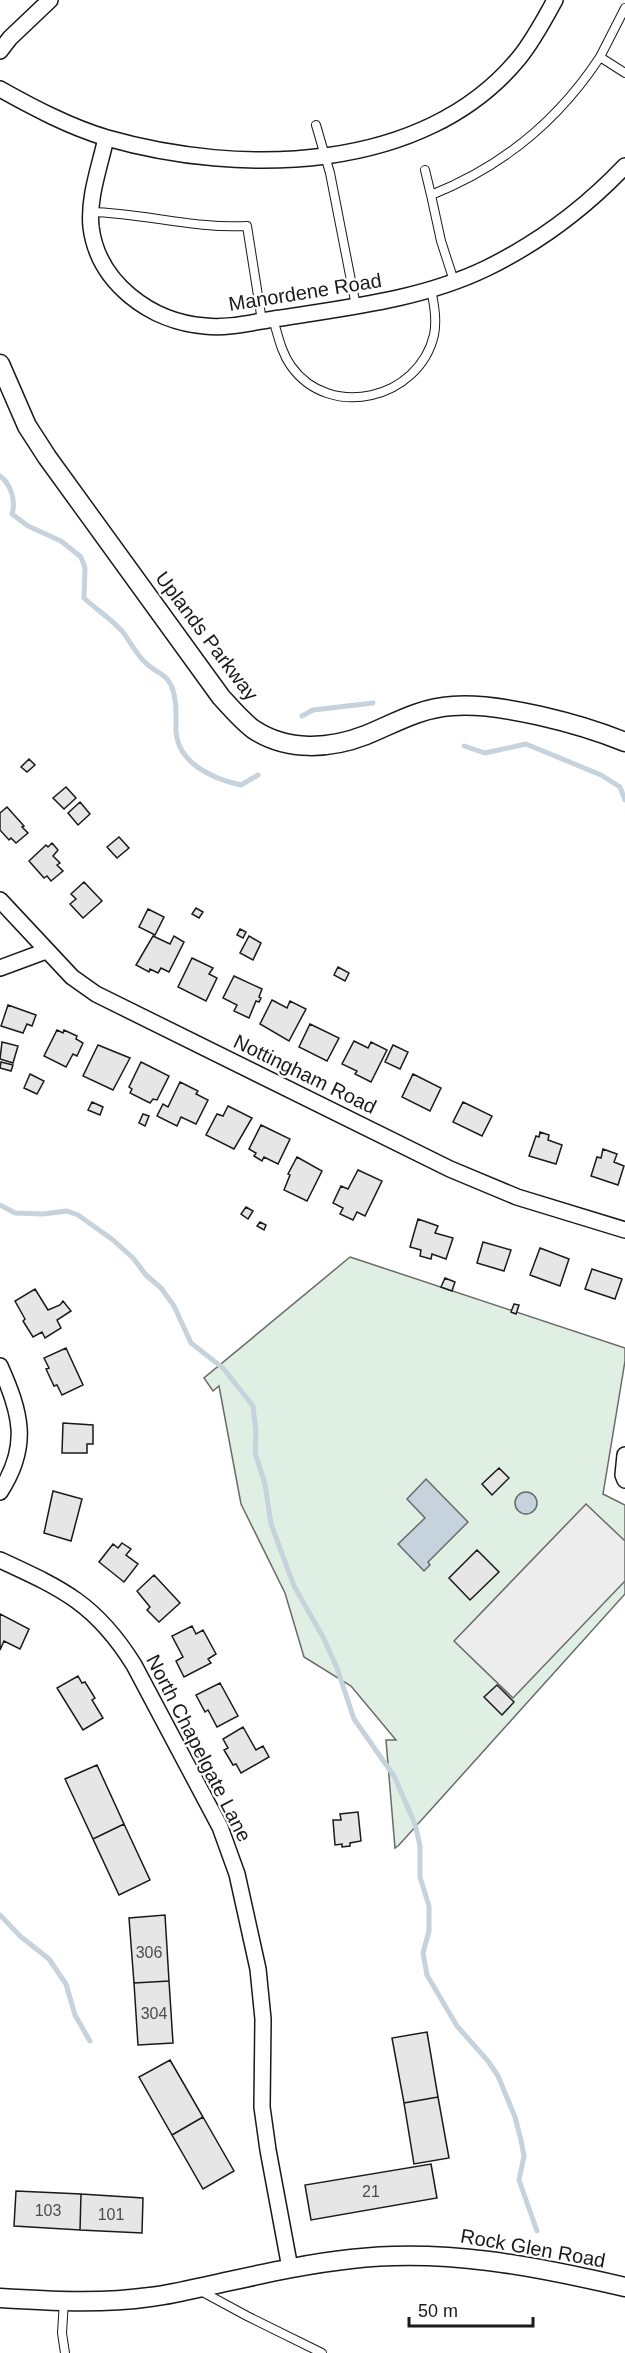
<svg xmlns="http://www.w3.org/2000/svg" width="625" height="2353" font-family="Helvetica,sans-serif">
<rect width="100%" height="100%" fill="#fff"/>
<path fill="#e0efe3" stroke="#6a6a6a" stroke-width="1.5" d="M350,1257L625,1348V1361L603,1494L625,1505V1594L399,1845L395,1848L386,1740H396L351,1686L304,1657L285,1593L241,1504L219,1386L213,1391L204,1378Z"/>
<path fill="#ededed" stroke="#6a6a6a" stroke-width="1.5" d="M586,1504L625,1541V1581L513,1698L454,1641Z"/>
<path fill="#c6d2dc" stroke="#6a6a6a" stroke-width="1.5" d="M426,1479L468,1522L428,1562L430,1565L424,1571L398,1544L425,1518L407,1499Z
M515 1503a11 11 0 1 1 22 0a11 11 0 1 1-22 0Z"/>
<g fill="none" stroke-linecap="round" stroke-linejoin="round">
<path stroke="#c6d2dc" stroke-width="5" d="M0,476C11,484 16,501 12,514L28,526L61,541L81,557L85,568L84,598C96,609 111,619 122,631C131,642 136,655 147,664C155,672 165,673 171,685C177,698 176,715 176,730C177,763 213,779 241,785L258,775
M302,716L313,710L373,703
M464,746L485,753L526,744L601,775L620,787L625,800
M0,1205L15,1213L43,1214L67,1211L78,1215L113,1240L133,1258L146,1275L161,1288L174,1306L191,1343L223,1368L253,1406L256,1432L255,1453L265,1484L271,1524L294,1586L323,1637L337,1668L354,1719L394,1776L415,1824L420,1846V1877L429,1906V1931L423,1953L427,1975L457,2026L488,2061L498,2076L515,2117L521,2140L524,2156L519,2180L537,2231
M0,1915L20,1936L49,1959L66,1984L75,2015L90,2041"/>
</g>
<path fill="#e6e6e6" stroke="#1a1a1a" stroke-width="1.5" d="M29,759L35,765L27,772L21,767Z
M66,787L76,798L64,809L53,798Z
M80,802L90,814L78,825L68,813Z
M7,807L24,826L22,827L28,833L16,843L11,838L9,840L0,830V813Z
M119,837L129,848L117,858L107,847Z
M52,843L58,850L53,856L60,863L57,865L63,871L51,881L47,876L44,878L29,861L46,845L48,847Z
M84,882L102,901L83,918L70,904L76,899L71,894Z
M196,908L203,912L199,918L192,914Z
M148,909L164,917L155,935L139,927Z
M240,929L246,932L243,938L237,935Z
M153,936L170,944L174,936L184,942L169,972L161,968L158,973L150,969L149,972L136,965Z
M249,936L261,943L253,960L240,953Z
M192,958L213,968L209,974L217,978L206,1001L178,987Z
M338,967L349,973L345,981L334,975Z
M234,976L262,989L259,997L261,998L259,1002L256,1001L249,1018L234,1011L237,1005L223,998Z
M272,1000L287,1008L290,1001L306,1009L289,1041L260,1024Z
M8,1005L36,1015L32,1026L27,1024L23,1033L1,1026Z
M310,1024L339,1038L327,1061L299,1047Z
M57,1030L63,1033L64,1030L77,1036L76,1039L83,1043L77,1056L73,1054L66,1067L44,1056Z
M354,1041L368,1048L371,1042L387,1050L371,1082L355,1074L357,1071L342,1064Z
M2,1042L18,1046L13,1063L0,1059Z
M98,1045L130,1058L113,1090L83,1076Z
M393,1045L408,1052L400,1069L385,1062Z
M1,1062L13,1065L11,1071L0,1068Z
M141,1062L169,1076L157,1100L153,1099L150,1103L130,1093L132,1089L129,1087Z
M30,1074L44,1081L37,1094L24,1088Z
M413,1074L441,1088L430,1111L402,1097Z
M180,1082L198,1091L196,1094L208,1100L196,1124L181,1117L177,1126L157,1116L163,1104L168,1107Z
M92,1102L103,1107L100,1115L88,1110Z
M463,1102L492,1116L482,1136L453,1122Z
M228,1106L252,1118L234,1149L206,1135L217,1114L223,1116Z
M143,1114L149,1116L145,1126L139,1123Z
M261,1125L290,1139L278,1164L264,1157L262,1161L254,1156L256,1153L249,1149Z
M540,1132L549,1135L548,1140L562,1145L556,1164L529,1156L536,1136L539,1137Z
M603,1149L617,1154L614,1162L624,1166L618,1185L591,1176L597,1157L601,1158Z
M297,1157L322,1171L307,1201L284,1190L290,1175L288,1174Z
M358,1170L382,1181L365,1216L357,1212L353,1220L340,1214L343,1208L333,1203L341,1186L348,1189Z
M246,1207L253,1211L248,1219L241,1214Z
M418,1219L438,1226L435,1233L453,1238L446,1259L432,1254L431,1259L420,1256L421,1250L410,1247Z
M260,1222L266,1225L264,1230L257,1226Z
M483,1242L511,1250L504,1271L477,1263Z
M540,1248L569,1259L560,1286L530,1275Z
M592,1269L622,1279L615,1299L585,1289Z
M445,1278L455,1282L452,1291L441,1287Z
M35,1289L48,1310L60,1305L63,1301L71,1311L57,1320L61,1328L45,1338L42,1332L33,1337L23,1321L25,1319L15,1301Z
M514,1304L519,1305L516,1314L511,1312Z
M66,1348L83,1385L62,1395L57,1385L54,1386L46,1369L49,1368L44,1358Z
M63,1423L93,1425V1444H87V1453H62Z
M499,1468L509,1478L492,1495L482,1484Z
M53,1491L82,1499L71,1541L44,1533Z
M122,1543L131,1549L126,1555L138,1564L124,1582L99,1562L113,1544L118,1548Z
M477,1550L499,1572L470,1600L449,1578Z
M154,1575L180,1603L159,1622L147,1610L150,1607L137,1591Z
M0,1614L29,1629L20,1649L4,1641L0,1650Z
M192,1626L196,1634L203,1630L216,1654L208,1659L211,1663L184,1677L176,1661L183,1657L172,1636Z
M78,1676L82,1683L85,1682L95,1698L92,1700L103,1718L83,1730L57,1688Z
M220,1683L238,1716L217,1727L208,1710L205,1712L196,1695Z
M497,1685L514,1702L502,1715L484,1697Z
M243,1727L256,1750L263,1746L269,1757L241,1773L236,1764L233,1765L224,1750L228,1748L223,1739Z
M97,1765L124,1824L93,1839L65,1779Z
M358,1812L361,1841L350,1843V1846L342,1847V1844L335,1845L333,1820H341L340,1814Z
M124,1824L150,1880L119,1895L93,1839Z
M165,1915L169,1981L134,1983L129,1918Z
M169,1981L173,2043L138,2045L134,1983Z
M427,2032L438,2097L404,2103L392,2038Z
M170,2060L203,2117L172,2135L139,2077Z
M438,2097L449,2158L414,2164L404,2103Z
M203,2117L234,2171L203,2189L172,2135Z
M431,2164L437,2198L311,2220L305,2185Z
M16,2191L81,2194L80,2230L14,2226Z
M81,2194L143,2198L142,2233L80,2230Z"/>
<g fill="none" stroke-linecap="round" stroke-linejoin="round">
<g stroke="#1a1a1a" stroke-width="10">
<path id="service" d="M625,8L600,57L625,73
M316,125L330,173L356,306
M425,170L431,195
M91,212C143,213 194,229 247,226L262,321
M454,281L441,241L431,195C502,167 558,121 600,57
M273,319C278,335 281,352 291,366C330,421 419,399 434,335C437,320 434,304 431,289
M199,2290L247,2316L322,2353
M64,2301L62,2333L65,2353"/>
</g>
<g stroke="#1a1a1a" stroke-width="18">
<path id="minor" d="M0,51L10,38L50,0
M0,89C34,108 70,127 107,138C240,176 424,174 519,58C533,41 544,20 555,0
M106,138C100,166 88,197 91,227C98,283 151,322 205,326C230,329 256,321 281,318C351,307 423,299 487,268C540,242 585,208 625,166
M0,900L72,977L96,994L450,1169L517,1197L625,1230
M0,968L46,951
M0,1366C21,1413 30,1446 0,1492
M625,1455L623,1475L625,1480
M0,1560C63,1589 96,1604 134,1665L220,1827L237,1874L258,1969L263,2019L262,2107L268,2150L290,2268"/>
</g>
<g stroke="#1a1a1a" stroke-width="21">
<path id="tertiary" d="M0,364L27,426L47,457L221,697C231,708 241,720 253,729C287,752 330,749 366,735C395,723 420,708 452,706C499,702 581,724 625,742
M0,2298C49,2301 101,2304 150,2297C171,2295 192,2289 212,2285C258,2275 304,2264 351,2259C444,2248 534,2266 625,2287"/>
</g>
<use href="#service" stroke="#fff" stroke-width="8"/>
<use href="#minor" stroke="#fff" stroke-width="15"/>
<use href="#tertiary" stroke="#fff" stroke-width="18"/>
</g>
<g text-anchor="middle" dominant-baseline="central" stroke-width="4.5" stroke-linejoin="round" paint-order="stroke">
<g font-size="16" fill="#4d4d4d">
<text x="149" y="1952">306</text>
<text x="154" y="2013">304</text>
<text x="371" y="2191">21</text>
<text x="48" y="2210">103</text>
<text x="111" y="2214">101</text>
</g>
<g font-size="20" fill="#1a1a1a" stroke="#fff">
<text transform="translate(305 292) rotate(-9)">Manordene Road</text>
<text transform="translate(207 636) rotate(53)">Uplands Parkway</text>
<text transform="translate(305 1074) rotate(26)">Nottingham Road</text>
<text transform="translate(199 1748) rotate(63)">North Chapelgate Lane</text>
<text transform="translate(533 2248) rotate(10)">Rock Glen Road</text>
</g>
</g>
<path d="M409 2317v9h124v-9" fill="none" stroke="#1a1a1a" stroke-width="3"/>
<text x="418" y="2317" font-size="18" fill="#1a1a1a" stroke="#ffffff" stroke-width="4.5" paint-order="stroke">50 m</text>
</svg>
